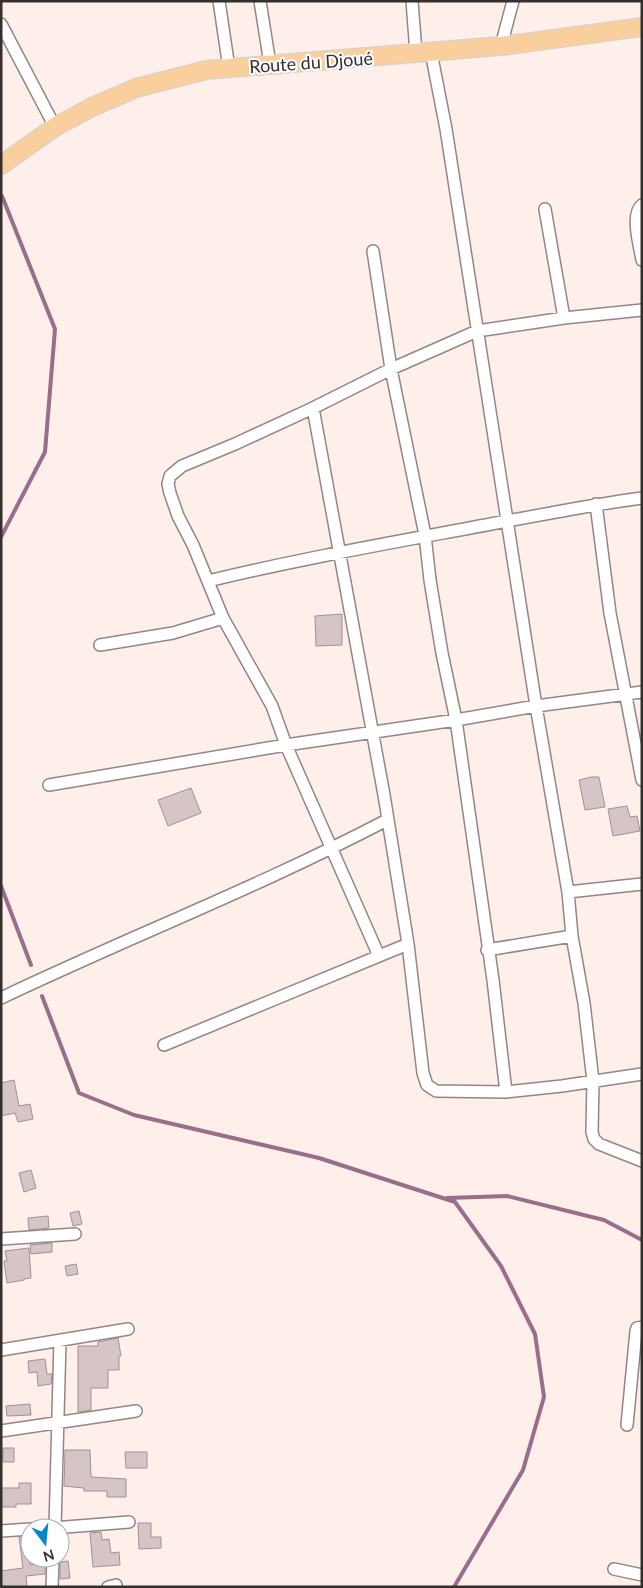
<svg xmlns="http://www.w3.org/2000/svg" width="643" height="1588" font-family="Lato,sans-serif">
<rect width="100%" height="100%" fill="#feefea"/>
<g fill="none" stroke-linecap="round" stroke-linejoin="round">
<path stroke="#9b6d8d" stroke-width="4" d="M1,537L45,452L55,329L2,196
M1,886L31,965
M42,996L79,1093L134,1115L319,1158L455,1202L501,1266L535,1334L544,1397L523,1470L454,1587
M447,1198L507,1196L604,1220L642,1240"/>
</g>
<path fill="#d5c5c7" stroke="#a09193" d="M342,614V645L316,646L315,616Z
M591,777H599L605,807L585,810L579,780Z
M191,788L201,813L168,826L158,800Z
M627,806L630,817L637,816L640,831L613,836L608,809Z
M14,1080L19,1106L30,1104L33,1119L18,1122L15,1113L1,1116V1083Z
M31,1170L36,1188L24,1192L19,1173Z
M79,1211L82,1224L73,1226L70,1213Z
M48,1216L49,1228L29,1230L28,1218Z
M52,1243V1252L31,1254L30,1245Z
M29,1248L31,1278L24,1279V1280L7,1283L4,1261H7L5,1251Z
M76,1264L78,1274L67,1276L65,1266Z
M118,1338L121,1356H119V1370H108V1388H91V1410L78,1412V1346H98V1342Z
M45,1359L47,1374H52L51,1384L38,1386L37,1372L29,1373L28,1361Z
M30,1404L31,1415L7,1416L6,1406Z
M3,1448H14V1462H3Z
M65,1450H90L91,1477L126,1479V1497H107V1491H84V1488L64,1486Z
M125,1452H147V1468H126Z
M19,1483H31V1504H16V1507H1V1488H19Z
M138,1523H151V1537H161V1548L139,1549Z
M101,1532L102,1540L109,1539L111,1553L119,1552L120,1565L93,1567L90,1533Z
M19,1537H30V1565L45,1563V1574L26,1576L27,1587H1V1571L23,1568Z
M68,1561L70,1578L60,1579V1562Z"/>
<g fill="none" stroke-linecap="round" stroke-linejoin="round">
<g stroke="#948682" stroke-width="14">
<path id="street" d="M219,1L229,68
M260,1L270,64
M412,1L416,53
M1,24L55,127
M501,46L513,1
M431,52L446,129L536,706L568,892L572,936L584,1003L593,1081L592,1132L594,1139L599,1144L642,1161
M642,205C630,214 640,247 642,260
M545,209L564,318
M373,251L391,369L425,535L430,580L442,653L456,720L493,980L506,1092
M313,408L384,795L408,944L423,1073L427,1085L436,1091L506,1092L562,1086L642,1074
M596,504L610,613L642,780
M208,581C307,557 407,540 507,521C552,513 596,504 642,498
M100,645L173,633L223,618
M49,785L286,745L456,720L536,706L642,692
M568,892L642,884
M487,950L572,936
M379,956L286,745L272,706L223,618L193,545L178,516L170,493L168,484L170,476L182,466L235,444L313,408L391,369L477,331L564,318L642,310
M1,998C129,937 261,886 387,820
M164,1045L408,944
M1,1239L75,1234
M1,1350L128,1329
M627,1425L636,1331L637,1328L642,1327
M1,1431L136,1411
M53,1528L129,1522
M55,1528L60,1340
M1,1531L30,1529
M614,1569L642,1575
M52,1587L53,1558
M108,1587L116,1585"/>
</g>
<g stroke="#d3d1d1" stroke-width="20">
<path id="primary" d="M1,165L55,127L92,107L136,88L206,70L501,46L642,27"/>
</g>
<use href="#street" stroke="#fff" stroke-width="11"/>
<use href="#primary" stroke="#f9d09d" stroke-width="18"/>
</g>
<g text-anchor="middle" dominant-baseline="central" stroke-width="4" stroke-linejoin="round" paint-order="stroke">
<g font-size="18" fill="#352f2e" stroke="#fff">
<text transform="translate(311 62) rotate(-4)">Route du Djoué</text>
</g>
</g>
<rect width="643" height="1588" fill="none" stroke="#352f2e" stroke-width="5"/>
<g transform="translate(45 1543) rotate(164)"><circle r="24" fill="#ffffff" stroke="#aeacab"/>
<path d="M0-4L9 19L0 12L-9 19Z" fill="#0887ce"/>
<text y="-8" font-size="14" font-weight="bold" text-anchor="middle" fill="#352f2e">N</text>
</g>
</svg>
